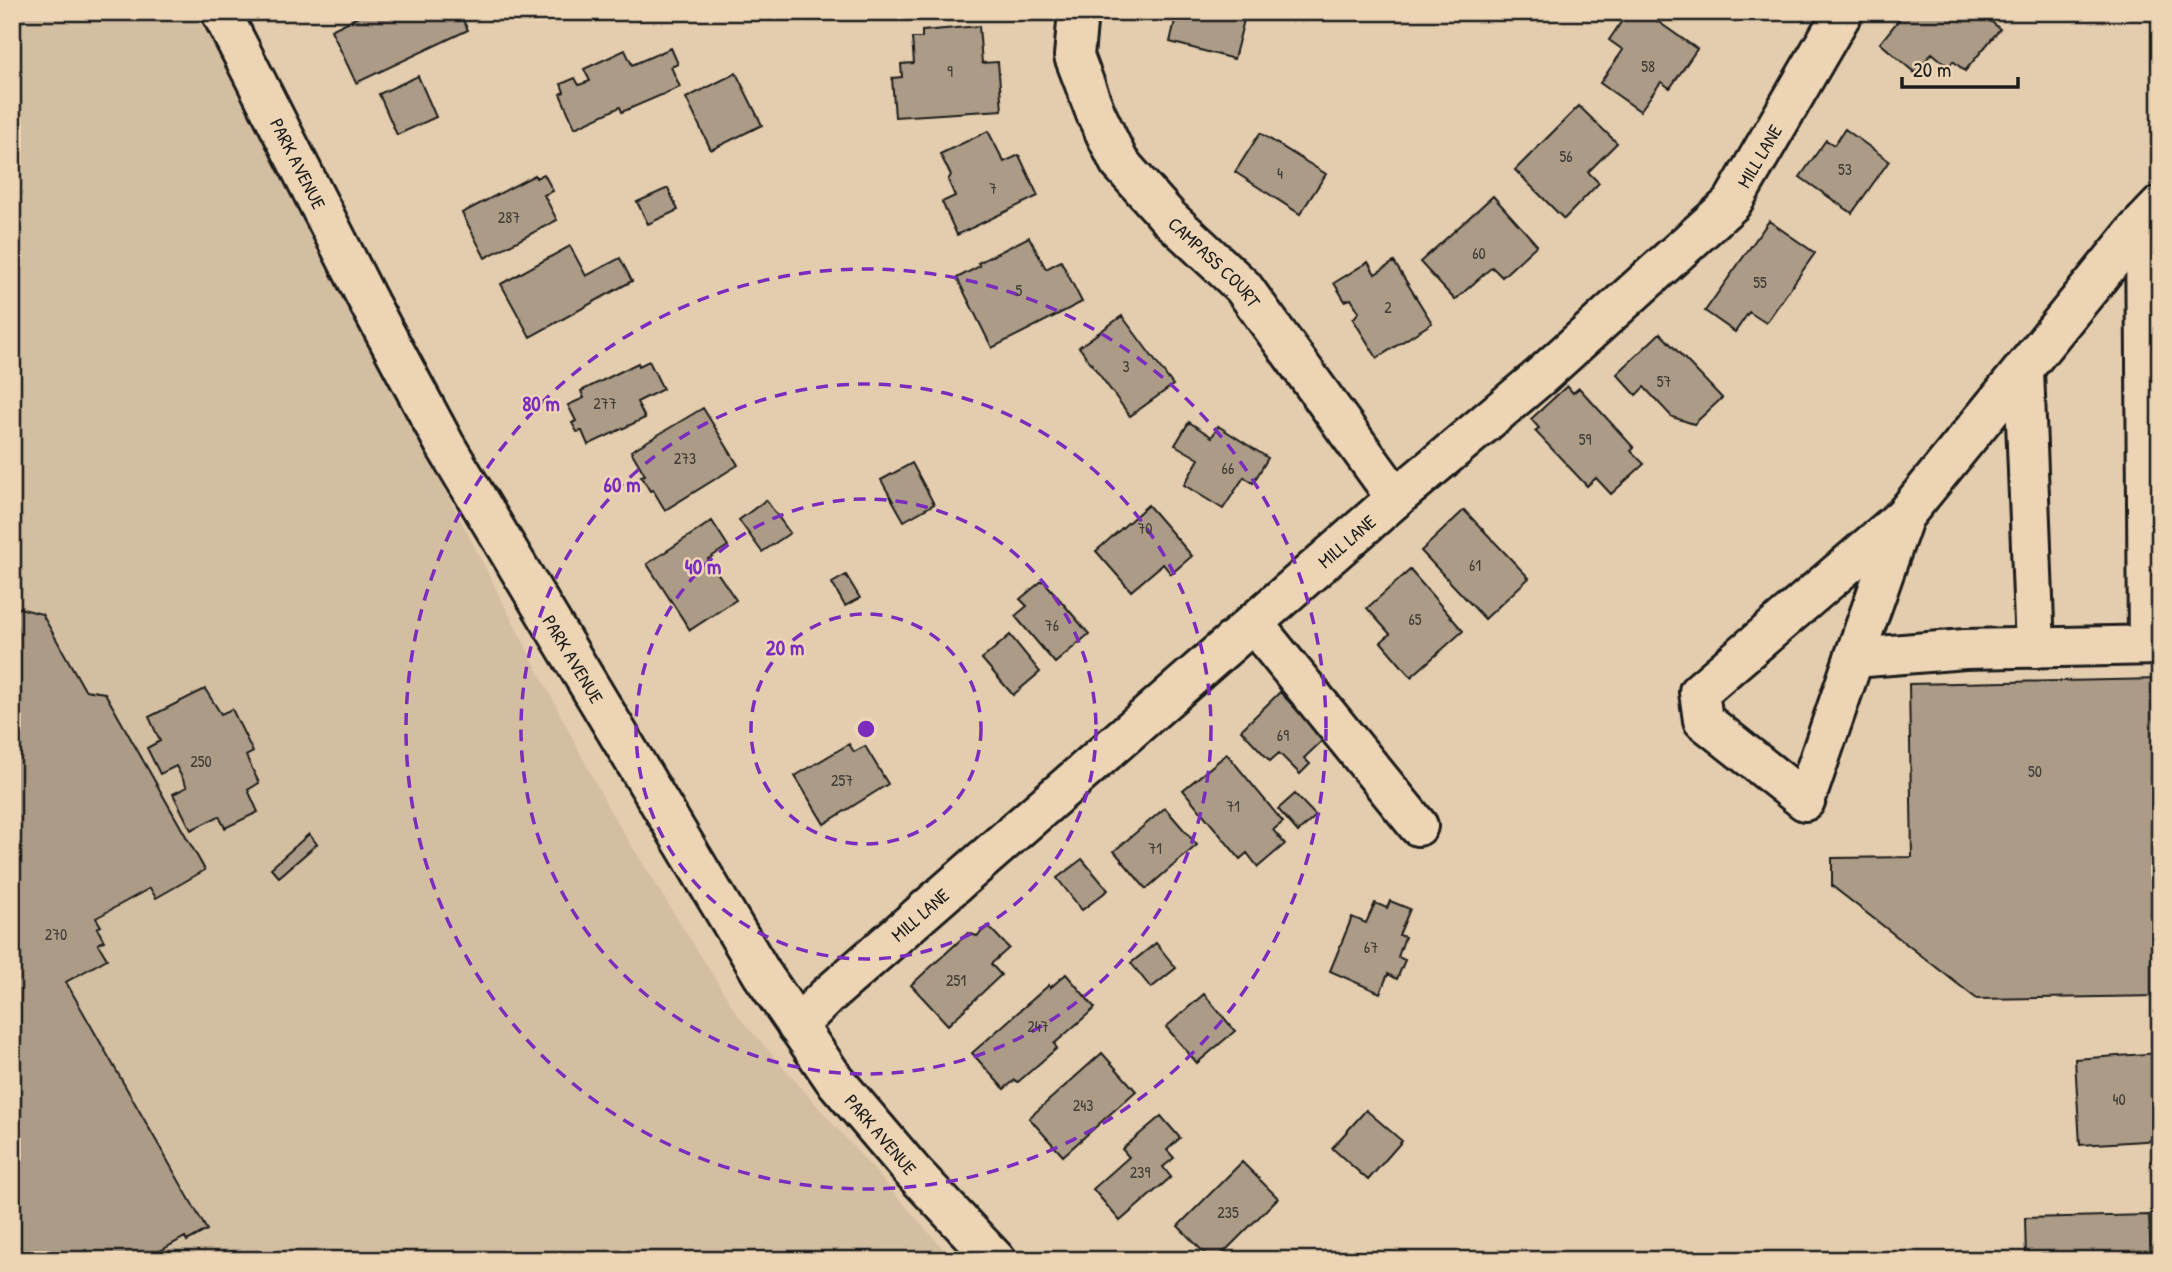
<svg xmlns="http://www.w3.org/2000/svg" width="2172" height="1272" font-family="'Patrick Hand',sans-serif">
<rect width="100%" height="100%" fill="#e4cdae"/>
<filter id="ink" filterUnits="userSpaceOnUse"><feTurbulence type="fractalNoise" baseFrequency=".0143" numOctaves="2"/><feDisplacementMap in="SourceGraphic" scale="14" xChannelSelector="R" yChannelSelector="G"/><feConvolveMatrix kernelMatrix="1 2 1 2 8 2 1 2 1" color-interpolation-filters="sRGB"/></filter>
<g filter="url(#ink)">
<path fill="#d3bea2" d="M12,12H200L610,811L739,1017L953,1260H12Z"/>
<path fill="#ac9b86" stroke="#1c1c1c" stroke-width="2" d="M368,12H459L468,30L356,83L331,30Z
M1177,12H1255L1253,19L1244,20L1234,59L1170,42Z
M1628,12L1643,20L1647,14L1697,49L1670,88L1661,82L1640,111L1600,83L1623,50L1609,40Z
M1905,12H1980L2000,29L1965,71L1953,61L1949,67L1932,53L1915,73L1880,43Z
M979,26L982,63L998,62L1002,110L895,117L892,78L902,77L901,64L914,63L912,38H922V31Z
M671,48L678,64L671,67L680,87L622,112L620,107L575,128L560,94L564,92L561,84L575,78L579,85L590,81L584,69L625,50L632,65Z
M736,73L762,125L711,150L686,98Z
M418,76L436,117L397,135L379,94Z
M1579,106L1617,143L1588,172L1599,183L1564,219L1515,170Z
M1845,129L1889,161L1852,213L1800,177L1826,140L1834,145Z
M988,131L1004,162L1019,155L1038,196L957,235L942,202L955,196L948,180L951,175L940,154Z
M1260,133L1326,174L1300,214L1235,172Z
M544,174L553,191L544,195L557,220L485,258L462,213L535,175L536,178Z
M668,188L678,210L648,224L637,202Z
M1493,196L1537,245L1502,277L1492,267L1455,300L1420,262Z
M1769,221L1815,253L1766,323L1749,312L1735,332L1705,311Z
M1029,237L1046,269L1061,261L1082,302L992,348L957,278L980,266L978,263Z
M570,246L586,276L620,258L632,281L530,337L501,284Z
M1368,262L1375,274L1394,262L1432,323L1377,358L1353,319L1359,312L1351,299L1345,301L1334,283Z
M1122,316L1173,385L1130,416L1079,347Z
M1660,333L1722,398L1694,424L1672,417L1644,387L1636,395L1617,374Z
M649,361L663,389L637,402L645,418L588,445L582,431L577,432L572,423L576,421L568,405L584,398L581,391L638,363L639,366Z
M1567,386L1573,393L1579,388L1634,448L1631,451L1644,464L1611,494L1596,478L1587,486L1535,431L1539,428L1531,419Z
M703,408L738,465L665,510L653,490L650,491L641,476L645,475L631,451Z
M1189,422L1212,437L1218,426L1268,458L1253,483L1244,477L1223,509L1184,485L1199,459L1175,445Z
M912,463L934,504L904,521L881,480Z
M766,500L790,533L762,552L739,520Z
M1148,505L1192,556L1171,574L1163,564L1131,591L1096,551Z
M1464,510L1529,578L1485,619L1421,551Z
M712,521L728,546L708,559L736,600L690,630L647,564Z
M1410,570L1463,631L1411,677L1381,642L1390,634L1367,608Z
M846,575L860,598L845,606L832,583Z
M1043,580L1089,634L1055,663L1015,616L1027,606L1020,599Z
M12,606L42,614L85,690L105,693L205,870L156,898L150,888L96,918L101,926L97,928L104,941L98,944L107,959L66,982L207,1230L187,1241L185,1237L144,1260H92L86,1250L69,1260H12Z
M1010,635L1040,672L1013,695L982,659Z
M2160,679V996L1977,999L1832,886V858L1912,857L1909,684Z
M205,689L221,714L232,709L253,752L246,756L259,783L248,790L258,812L225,828L219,816L191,830L173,794L187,787L176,766L160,774L147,748L160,741L149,717Z
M1280,692L1324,739L1304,758L1310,764L1300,774L1279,753L1270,761L1241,730Z
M849,744L854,752L865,746L888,784L824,824L795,776Z
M1227,754L1283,822L1273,830L1285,844L1258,867L1247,853L1240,859L1183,790Z
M1295,794L1316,816L1298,832L1278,809Z
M1165,808L1197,845L1146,889L1114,851Z
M309,834L317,844L279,877L271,868Z
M1082,859L1108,890L1082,910L1057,878Z
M1390,901L1410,909L1399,935L1405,937L1398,957L1405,960L1397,979L1388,974L1380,993L1330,971L1352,917L1366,923L1375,903L1387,908Z
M988,926L1009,948L991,964L1001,975L948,1025L911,985L968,933L977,936Z
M1156,943L1176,968L1151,988L1131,963Z
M1066,974L1095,1008L1054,1044L1057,1048L1018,1082L1015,1080L1004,1089L972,1053L1049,985L1050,988Z
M1204,994L1235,1031L1197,1063L1166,1027Z
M1102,1053L1136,1091L1063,1156L1029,1118Z
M2160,1053V1140L2080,1145L2075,1059Z
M1366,1110L1402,1141L1368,1180L1332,1148Z
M1161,1116L1180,1138L1167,1150L1174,1158L1163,1167L1171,1177L1120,1221L1093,1189L1129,1157L1122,1149Z
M1242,1162L1278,1198L1216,1260H1211L1178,1226Z
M2149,1215L2151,1260H2026L2025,1218Z"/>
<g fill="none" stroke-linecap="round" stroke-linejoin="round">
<g stroke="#1c1c1c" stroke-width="44">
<g id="minor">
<path id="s1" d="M1078,12L1074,56L1096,114L1119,162L1169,218L1243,287L1396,498"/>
<path d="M2160,206L2136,231L1904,516L1854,658L1965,649L2160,645"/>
<path d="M2145,222L2148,645"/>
<path d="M2024,370L2035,648"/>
<path d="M1253,623L1418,826"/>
<path d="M1854,658L1805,801L1703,720L1699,692L1903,517"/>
<path id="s2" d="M797,1026L826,997L1396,498L1541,376L1732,203L1843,12"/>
</g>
</g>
<g stroke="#1c1c1c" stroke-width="44">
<g id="major">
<path id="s3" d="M221,12L369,303L445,445L762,974L834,1079L912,1171L996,1260"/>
</g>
</g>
<use href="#minor" stroke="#ecd4b4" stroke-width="38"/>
<use href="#major" stroke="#ecd4b4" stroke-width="38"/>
</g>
</g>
<g fill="none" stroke="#7b2cbf" stroke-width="3.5" stroke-dasharray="12 9">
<circle cx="866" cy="729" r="115"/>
<circle cx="866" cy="729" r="230"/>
<circle cx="866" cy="729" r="345"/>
<circle cx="866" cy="729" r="460"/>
</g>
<g text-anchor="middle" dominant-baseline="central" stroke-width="5" stroke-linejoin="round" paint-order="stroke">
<g font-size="16" fill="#403c36">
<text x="1648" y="66">58</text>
<text x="950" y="71">9</text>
<text x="1566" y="156">56</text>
<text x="1845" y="169">53</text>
<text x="1280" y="173">4</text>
<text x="993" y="188">7</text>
<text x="509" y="217">287</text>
<text x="1479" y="253">60</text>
<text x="1760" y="282">55</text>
<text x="1019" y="290">5</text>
<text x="1388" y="307">2</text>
<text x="1126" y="366">3</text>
<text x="1664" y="381">57</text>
<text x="605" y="403">277</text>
<text x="1585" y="439">59</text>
<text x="685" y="458">273</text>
<text x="1228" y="468">66</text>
<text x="1145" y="528">70</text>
<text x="1475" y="565">61</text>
<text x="1415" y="619">65</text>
<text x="1052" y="625">76</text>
<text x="1283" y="735">69</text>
<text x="201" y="761">250</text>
<text x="2035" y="771">50</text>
<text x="842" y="780">257</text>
<text x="1233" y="806">71</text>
<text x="1155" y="848">71</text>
<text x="56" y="934">270</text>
<text x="1371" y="947">67</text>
<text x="956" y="980">251</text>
<text x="1038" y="1026">247</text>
<text x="2119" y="1099">40</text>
<text x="1083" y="1105">243</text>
<text x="1140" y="1172">239</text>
<text x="1228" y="1212">235</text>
</g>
<g font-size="19" fill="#1c1c1c" stroke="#ecd4b4">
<text stroke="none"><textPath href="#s2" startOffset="1300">MILL LANE</textPath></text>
<text stroke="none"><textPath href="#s3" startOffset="170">PARK AVENUE</textPath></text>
<text stroke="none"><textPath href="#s1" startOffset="298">CAMPASS COURT</textPath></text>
<text stroke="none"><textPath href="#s2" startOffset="733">MILL LANE</textPath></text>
<text stroke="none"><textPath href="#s3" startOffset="737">PARK AVENUE</textPath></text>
<text stroke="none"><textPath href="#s2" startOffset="166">MILL LANE</textPath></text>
<text stroke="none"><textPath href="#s3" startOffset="1304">PARK AVENUE</textPath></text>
</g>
</g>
<circle cx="866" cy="729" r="10" fill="#7b2cbf" stroke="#ecd4b4" stroke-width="3.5"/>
<g font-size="21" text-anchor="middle" font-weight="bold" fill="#7b2cbf" stroke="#ecd4b4" stroke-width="5" stroke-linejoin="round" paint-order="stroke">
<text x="541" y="411">80 m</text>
<text x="622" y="492">60 m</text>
<text x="703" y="574">40 m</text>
<text x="785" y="655">20 m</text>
</g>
<rect width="2172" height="1272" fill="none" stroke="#ecd4b4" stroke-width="42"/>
<rect x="21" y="21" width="2130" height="1230" fill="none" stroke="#1c1c1c" stroke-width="2.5" filter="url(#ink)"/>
<path d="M1902 77v10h116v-10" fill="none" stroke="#1c1c1c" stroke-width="3.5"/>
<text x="1913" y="77" font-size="21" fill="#1c1c1c" stroke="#ecd4b4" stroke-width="5" paint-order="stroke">20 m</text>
</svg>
